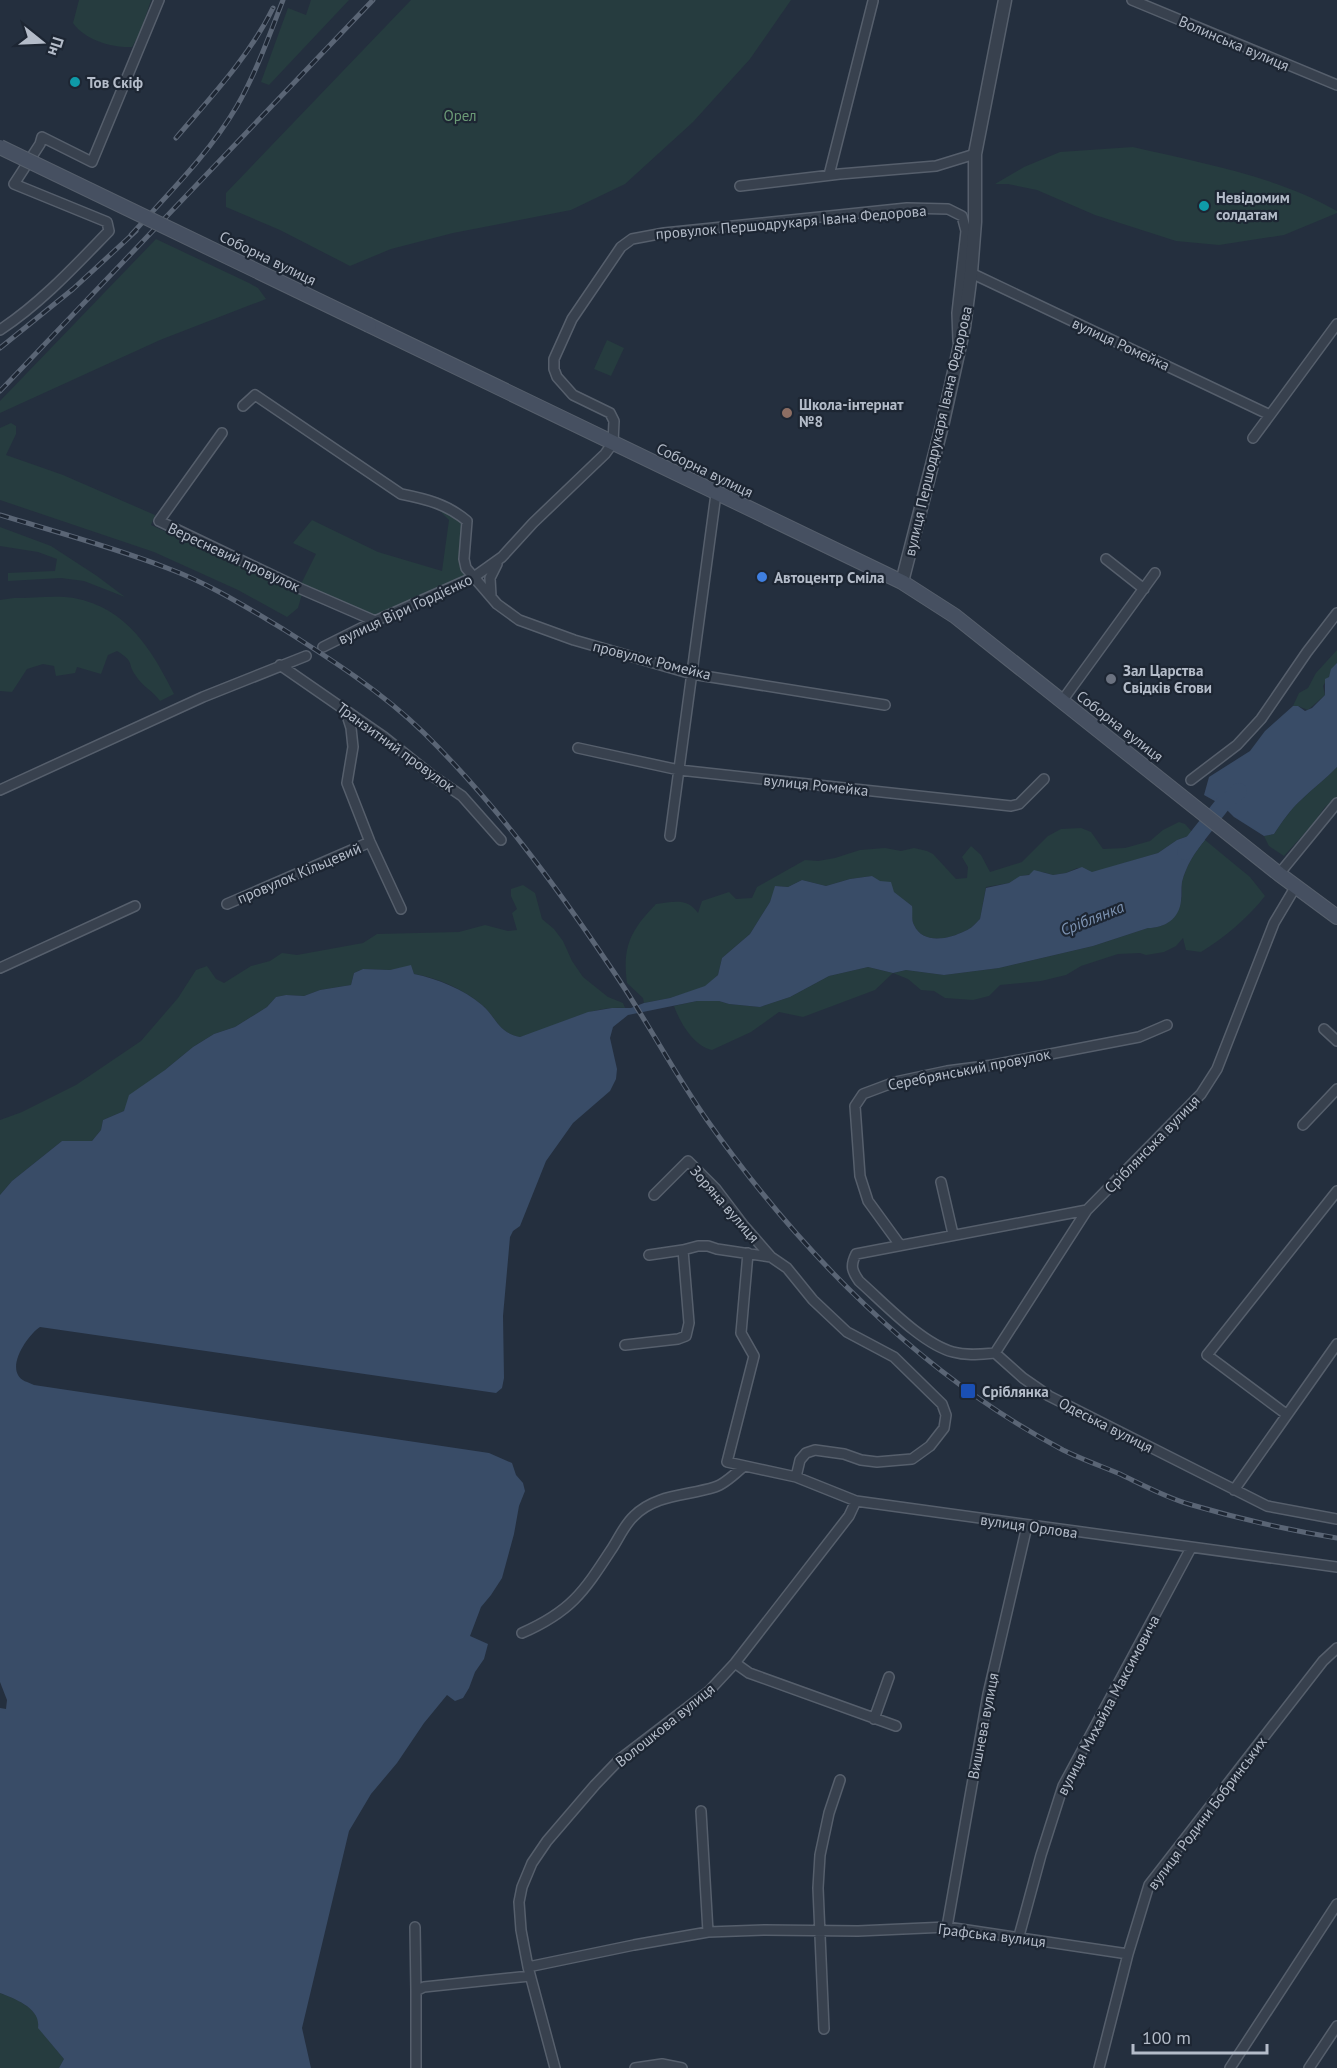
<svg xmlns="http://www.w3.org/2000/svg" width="1337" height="2068" font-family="'PT Sans',sans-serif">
<rect width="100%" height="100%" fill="#242f3e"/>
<path fill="#263c3f" d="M79,0H151L140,33L132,47C112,48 85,40 73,23Z
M311,0H349L269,85L261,82L288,8L306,15Z
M411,0H791L750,59L693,122L625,184L571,210L453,233L391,249L350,266L280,230L226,207V193Z
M1133,147C1201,163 1276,176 1337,211V213L1284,235L1219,245L1176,241L1095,215L1037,190L1008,184H995L1024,167L1060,152Z
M156,239L249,283L258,288L266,299L160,340L0,413V401Z
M607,340L624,348L611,376L594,369Z
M11,423L16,426V434L6,455L63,475L155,515L151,525L302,594L298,608L287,617L238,590L154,552L0,500V428Z
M429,500L467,521L464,559L473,575L375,621L299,588L316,554L293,543L312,520L378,552L442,571L449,520Z
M0,527L51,546L97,576L125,597L84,581L61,578L8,581V573L55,571L57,559L38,552L0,546Z
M14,598C33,598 56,595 74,598C127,608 152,650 174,694L160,701C153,691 142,686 136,676C126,662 136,663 117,651L108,655L101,674L77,667L75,673L56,676L54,666L43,664L27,669L12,692L0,691V600Z
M1337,650V663L1323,686L1325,695L1308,710L1298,706H1293L1299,693L1308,688L1316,673Z
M1337,767V798L1325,807L1312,825L1284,856L1269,846L1264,836L1274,834C1282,822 1290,810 1301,800C1313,788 1326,779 1337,767Z
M1179,822L1185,824L1194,834L1177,840L1158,853L1092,873L1088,870L1077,868L1066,873L1053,875L1043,872L1021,876L1009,883L986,887L980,919C976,923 971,929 965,931C949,939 923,945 914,925C911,920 912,912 912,906L872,876L850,879L826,886L802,880L788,887L776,886L770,902L750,934L722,958L718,975L705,987L670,998L644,1003L643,998L627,983C622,946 631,930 656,904C673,902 687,897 698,913L702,901L729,892L736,899L752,898L757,887L805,860L818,861L835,858L860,850L885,848L901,851L914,848L927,851L933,854L956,879L967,878L968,867L962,857L971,846L981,855L990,872L1022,862L1048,836L1061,829L1081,828L1091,832L1103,849L1125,848L1150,841L1163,830Z
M1205,840L1250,877L1265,896C1247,919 1225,937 1201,952L1186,950L1183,938L1176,946L1164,952L1146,955L1140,953L1118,954L1081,966L1066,975L1041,981L1000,985L989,996L973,1000L945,998L934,991L921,990L908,979L893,973L875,990L803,1017L779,1012L751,1032L712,1050C694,1046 680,1023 674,1006L697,1001H719L729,1004L760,1007L790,997L829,976L868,967L893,973L906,970L944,975L999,968L1093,946L1148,928C1165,928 1178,919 1181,901C1183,895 1181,888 1182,882C1186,866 1195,852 1205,840Z
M523,885L535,893L542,919L554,929L563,941L572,961L583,977L608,997L623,1003L625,1008C587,1005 555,1029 520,1037C497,1032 497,1018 482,1005C463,989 438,978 414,974L411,966L390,970L363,969L354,973L351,985L320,990L304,996L286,995L276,997L267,1007L235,1027L214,1034L193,1047L165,1070L124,1111L103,1120L101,1130L92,1141H62L12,1181L0,1195V1120L22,1112L76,1085L141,1041L178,998L196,970L207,966L216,979L224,983L251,966L270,961L282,953L297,955L363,943L377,934L459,932L485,925L508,931L517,930L512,913L517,909L511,896V889Z
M0,1993C16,1999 40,2008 39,2028L64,2059L59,2068H0Z"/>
<path fill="#394c67" d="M1337,663V767C1326,779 1313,788 1301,800C1290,810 1282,822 1274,834L1264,836L1234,817L1222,805L1204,795L1209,777L1250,751L1265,731L1293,706H1298L1305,711L1312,708L1325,695V679L1329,677L1331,669Z
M1194,834L1205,840C1195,852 1186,866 1182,882C1181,888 1182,895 1181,901C1179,919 1165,928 1148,928L1093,946L999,968L944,975L906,970L893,973L868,967L829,976L790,997L760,1007L729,1004L719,1001H697L628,1015L613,1027L610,1038L617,1069L616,1079L610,1091L573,1123L546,1161L520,1226L513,1231L510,1237L503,1316L504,1378L502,1388L496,1393L40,1327C29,1334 10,1361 18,1375C21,1381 28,1382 34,1385L489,1453L512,1463L516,1475L523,1483L525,1491L519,1506L514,1534L502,1578L491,1595L481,1607L470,1636L488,1644L484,1659L475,1672L469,1688L463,1698L455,1701L447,1695L424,1723L397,1763L371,1794L349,1831L302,2028L311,2068H59L64,2059L38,2028C41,2008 15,1999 0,1993V1708L6,1709L7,1700L0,1682V1195L12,1181L62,1141H92L101,1130L103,1120L124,1111L129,1095L165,1070L193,1047L214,1034L235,1027L267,1007L276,997L286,995L304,996L320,990L351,985L354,973L363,969L390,970L411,965L414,974C438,979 463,989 482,1005C497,1018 497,1032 520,1037L588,1012L612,1008H631L644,1003L670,998L705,986L718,975L722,958L750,934L770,902L775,886L788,887L802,880L826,886L850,879L872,876L880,881L891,882L894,892L912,906C913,912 911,920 914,925C923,945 949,939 965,931C971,929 976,923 980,919L986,888L1009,883L1020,876L1029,875L1034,870L1053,875L1066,873L1082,867L1092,872L1158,853L1177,840Z"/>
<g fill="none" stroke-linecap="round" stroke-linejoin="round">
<path stroke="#394c67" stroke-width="16" d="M1185,852L1222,805L1239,791"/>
<g stroke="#565f6c" stroke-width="12">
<path id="minor" d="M1132,0L1337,85
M829,175L873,1
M740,186L840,174L936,166L975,154
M971,273L1270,415L1253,438
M0,330C41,303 75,266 109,231L107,222L14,184L40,144L42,137L92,162L159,0
M243,406L255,395L401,494C426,499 447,504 467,521L464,559L466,568L497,604L519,620L574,640L692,674L885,705
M1270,415L1337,324
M222,433L159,521L299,588L375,621
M1106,559L1144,589
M491,596L490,578L497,564
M323,647L375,621L474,577L502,557L533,523L605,454L613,443L614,421L610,413L573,395L557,377L554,369V359L572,319L621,247L632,239L664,233L907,208L948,209L962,216L966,231L957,313L958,341
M280,665L384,737L434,777L462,796L501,840
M1062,701L1155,573
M345,709L351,728L353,747L347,783L370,842L401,909
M578,748L679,770L1011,806L1019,804L1044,779
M1191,780L1237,745L1261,719L1307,652L1337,613
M0,790L203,697L306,656
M670,836L716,494
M1279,874L1337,803
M227,904L370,842
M0,968L135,906
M1324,1029L1337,1041
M1303,1125L1337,1089
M941,1182L953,1234
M654,1195L688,1161L716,1189L744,1226L771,1257L787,1268L813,1300L847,1332L894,1357L942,1404L946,1415L944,1428L930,1446L912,1459L877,1462L861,1460L844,1454L815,1450L806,1453L800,1460L796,1477
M1087,1210L856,1254C850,1266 852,1271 859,1281C884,1303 922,1344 953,1352C967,1356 981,1354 995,1353L1023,1378L1049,1396L1267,1506L1337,1519
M900,1245L868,1201L860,1176L855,1106L863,1094L895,1082L947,1071L993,1065L1139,1037L1167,1025
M748,1253L741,1333L754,1356L727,1462L796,1477L856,1501L1337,1567
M649,1255L683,1250
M625,1345L678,1339L686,1336L689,1323L683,1250L698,1246H708L717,1249L771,1257
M995,1353L1087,1210L1201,1094L1217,1069L1274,923L1296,886
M1286,1414L1207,1355L1337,1191
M1234,1490L1337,1344
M522,1633C570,1612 583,1593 611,1550C618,1540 624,1525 634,1516C656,1494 687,1496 715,1487C725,1484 736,1473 744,1466
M735,1663L749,1673L896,1726
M874,1719L889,1677
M701,1811L708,1932
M415,1927L416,1991L424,1987L530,1976
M947,1927L988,1694L1027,1526
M1019,1936L1041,1855L1063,1786L1191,1548
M528,1967L634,1945L708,1932L765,1930L858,1931L947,1927L1128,1954
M824,2029L818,1888L820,1855L829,1813L840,1780
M416,2068V1991
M555,2068L528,1967L521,1930L519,1902L522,1887L532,1863L547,1841L595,1785L620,1759L709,1691L735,1663L849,1516L856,1501
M635,2068L662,2064L682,2068
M1099,2068L1128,1954L1149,1885L1323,1661L1337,1648
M1230,2068L1337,1904
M1309,2068L1337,2026"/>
</g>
<g stroke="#565f6c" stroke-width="15">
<path id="tertiary" d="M902,582L942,426L964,327L971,273L975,222V154L1005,0"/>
</g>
<g stroke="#565f6c" stroke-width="16">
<path id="secondary" d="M369,325L902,582L955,616L1279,874L1337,917"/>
</g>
<use href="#minor" stroke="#38414e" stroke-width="9"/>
<use href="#tertiary" stroke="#38414e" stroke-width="12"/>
<use href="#secondary" stroke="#465061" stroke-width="14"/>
<g stroke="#5a6575" stroke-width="5">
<path id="rail" d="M176,138C211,97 249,57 273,8
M131,235C168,194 209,154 237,106C256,73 269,36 283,0
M0,348L73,289L136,231
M0,391L373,0
M0,515C56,532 113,547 167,568C208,583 246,607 283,629C332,660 382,692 424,733C494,802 554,883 609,965C644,1015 672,1070 707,1120C800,1252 920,1374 1063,1450C1081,1459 1101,1466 1120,1474C1143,1485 1167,1498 1192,1505C1240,1519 1288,1530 1337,1538"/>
</g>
<use href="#rail" stroke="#1d2633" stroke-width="3" stroke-dasharray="9" stroke-linecap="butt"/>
<g stroke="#565f6c" stroke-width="16" stroke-linecap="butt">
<path id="secondary-bridge" d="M0,147L369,325"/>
</g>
<use href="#secondary-bridge" stroke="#465061" stroke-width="14"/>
</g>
<g fill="#0f9aa8" stroke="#1d2633" stroke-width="2">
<circle cx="75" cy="82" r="6"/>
<circle cx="1204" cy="206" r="6"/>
</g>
<circle fill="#8d6e63" stroke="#1d2633" stroke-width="2" cx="787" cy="413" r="6"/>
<circle fill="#3f7fe0" stroke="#1d2633" stroke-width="2" cx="762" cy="577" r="6"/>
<circle fill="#6b7280" stroke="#1d2633" stroke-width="2" cx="1111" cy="679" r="6"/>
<rect fill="#1a4fb4" stroke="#1d2633" stroke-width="2" x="960" y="1383" width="16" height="16" rx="3"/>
<g text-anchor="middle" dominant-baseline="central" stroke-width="4.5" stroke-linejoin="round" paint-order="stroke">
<g font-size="15" fill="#b4bcc9" stroke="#1d2633">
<text transform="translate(1234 43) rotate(23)">Волинська вулиця</text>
<text transform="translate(791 222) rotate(-5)">провулок Першодрукаря Івана Федорова</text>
<text transform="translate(268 258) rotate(26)">Соборна вулиця</text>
<text transform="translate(1121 344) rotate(25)">вулиця Ромейка</text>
<text transform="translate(938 431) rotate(-77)">вулиця Першодрукаря Івана Федорова</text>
<text transform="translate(705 470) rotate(26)">Соборна вулиця</text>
<text transform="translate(234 557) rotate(25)">Вересневий провулок</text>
<text transform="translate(405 609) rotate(-25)">вулиця Віри Гордієнко</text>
<text transform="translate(652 660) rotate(14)">провулок Ромейка</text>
<text transform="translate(1120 726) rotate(38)">Соборна вулиця</text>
<text transform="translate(396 747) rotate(36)">Транзитний провулок</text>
<text transform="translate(816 785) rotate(6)">вулиця Ромейка</text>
<text transform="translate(299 873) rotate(-23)">провулок Кільцевий</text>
<text transform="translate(969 1069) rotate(-11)">Серебрянський провулок</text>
<text transform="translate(1152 1144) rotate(-46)">Сріблянська вулиця</text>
<text transform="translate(725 1204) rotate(49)">Зоряна вулиця</text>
<text transform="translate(1106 1425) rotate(27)">Одеська вулиця</text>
<text transform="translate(1029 1526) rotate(8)">вулиця Орлова</text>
<text transform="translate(1108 1705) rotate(-62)">вулиця Михайла Максимовича</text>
<text transform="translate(665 1725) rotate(-39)">Волошкова вулиця</text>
<text transform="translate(983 1726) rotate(-79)">Вишнева вулиця</text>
<text transform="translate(1207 1813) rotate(-53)">вулиця Родини Бобринських</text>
<text transform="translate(992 1935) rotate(7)">Графська вулиця</text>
</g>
<g font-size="15" font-weight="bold" fill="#b4bcc9" stroke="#1d2633" text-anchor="start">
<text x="87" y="82">Тов Скіф</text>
<text x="1216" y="197">Невідомим<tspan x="1216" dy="17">солдатам</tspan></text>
<text x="799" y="404">Школа-інтернат<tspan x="799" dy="17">№8</tspan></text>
<text x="774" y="577">Автоцентр Сміла</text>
<text x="1123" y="670">Зал Царства<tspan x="1123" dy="17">Свідків Єгови</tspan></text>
<text x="982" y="1391">Сріблянка</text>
</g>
<g font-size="15" fill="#6b9a76" stroke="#1d2633">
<text x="460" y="115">Орел</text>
</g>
<g font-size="16" font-style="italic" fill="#7c92b1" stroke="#1d2633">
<text transform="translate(1092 918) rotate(-22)">Сріблянка</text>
</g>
</g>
<g transform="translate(42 42) rotate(108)" stroke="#1d2633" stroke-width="4.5" paint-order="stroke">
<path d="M0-4.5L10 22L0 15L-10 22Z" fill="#b4bcc9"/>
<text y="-9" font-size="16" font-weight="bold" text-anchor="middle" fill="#b4bcc9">Пн</text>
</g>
<path d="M1133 2044v9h134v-9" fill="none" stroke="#b4bcc9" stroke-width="3"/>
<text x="1142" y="2044" font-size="18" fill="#b4bcc9" stroke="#1d2633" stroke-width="4.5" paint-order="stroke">100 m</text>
</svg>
